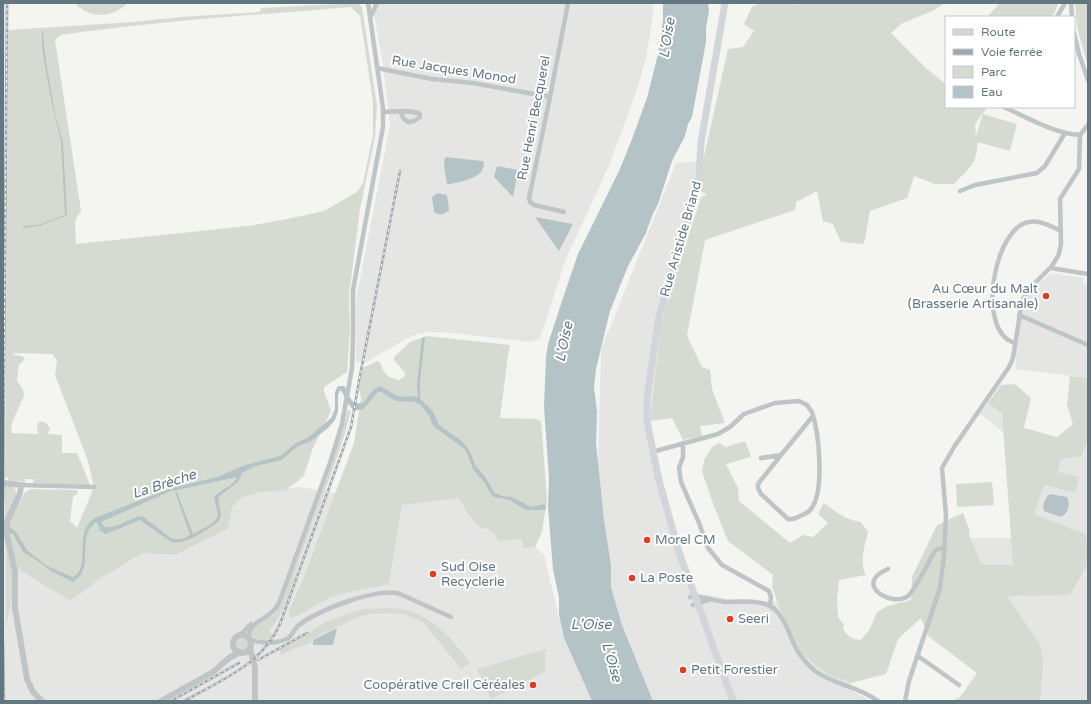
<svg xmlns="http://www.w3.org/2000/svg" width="1091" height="704" font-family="'Varela Round',sans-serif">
<rect width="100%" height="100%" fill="#f4f4f0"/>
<path fill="#e5e5e4" d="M3,3H9L7,331H5V336L4,476L5,477V522L7,626L17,568L70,601L101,578L143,553L175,555L228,529L232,507L243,497L262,492L300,487L402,505L459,498L488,530H492L499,541L522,539L523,547H535L544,555L564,638L592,701H3Z
M372,3H653V16L646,58L636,93L608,168L565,261L540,339L530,342L454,333L429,332L417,334L404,340L365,363L356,361V300L390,125L383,64Z
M703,161L690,230L650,421L656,455L671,511L695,593L729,599L777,602L809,661L828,675L851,683L852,691L871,701H653L622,625L611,587V566L607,543L598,466L601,350L676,163Z
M1051,273L1084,278L1083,283L1088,284V378L1015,369L1019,331L1024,305L1029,295L1038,284Z
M988,403L1024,428L1079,444L1088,408V701H1022L982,565L970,538H1012L1004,433L980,414Z"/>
<path fill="#d6dbd1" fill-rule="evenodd" d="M75,3H127C114,18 88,19 75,3Z
M357,3L362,7L377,106L375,137L360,209L349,295L350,331L347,372L324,387V391L331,411L312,450L304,476L286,490L262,492L243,497L232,507L228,529L175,555L143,553L101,578L70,601L17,568L9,537V523L25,492L31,489L77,490L78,493L73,497L70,521L77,528L94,487L88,461L55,375L57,360L52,354L16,353L12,355L22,356L24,358L23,361L19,365L17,380L24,392V396L12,422L11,433L39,434C36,429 36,427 40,421L46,423L50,429L47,434L62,435V453H76L78,455L90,485L34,483L33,479H25V483C17,478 15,483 8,482V478L5,477L8,30L133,22L181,17L260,12L261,8ZM351,7L360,16L373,102V135L363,183L357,192L324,211L287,219L248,226L76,244L75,221L81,211L55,40L61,35C157,21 254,15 351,7Z
M760,3H792L796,5L799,3H945L934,10L901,24L891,33L927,69L946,84V107H982L986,109L975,124L976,136L983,114L1017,124L1010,151L977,142C978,164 968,169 954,184H935L914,176L907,198L870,211L864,244L841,242L833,224L823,221L817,191L796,202L795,210L705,240L687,336L702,367L710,370L712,389L725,423L700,426L702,436L683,440L672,418L650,421L661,326L665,310L701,197L705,196L706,194L701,192L703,161L728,49L743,47L754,31L744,24L752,7Z
M1000,3H1058L1055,12L1051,17H987Z
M1075,3H1088V67L1077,27Z
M427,336L510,345L508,355L500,418L536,419L541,421L547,499L542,532L535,547L523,548L522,539L499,541L492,531L480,527L473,520L467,513L459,498L402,505L389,584L345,593L329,598L293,618H291L288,613L302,582L354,443L361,398L359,389L363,368L377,361L380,362C384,374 387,377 399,380L404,377L405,373L394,360V357L410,342Z
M1070,376L1088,378V433L1087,443L1081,456L1061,459L1058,472L1079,477L1076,493L1044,485L1034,514L1085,534L1088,544V563L1070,595L1007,596L1040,644L1043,659L1041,694L1038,701H953L960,697L977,673L928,636L921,618L898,639L886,674L851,683L828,675L812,663L800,650L777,602L772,586L773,575L728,541L714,506L702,472L704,460L712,447L719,443L726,447L745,441L751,457L726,464L738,488L739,501L790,543L803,535L813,537L828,523L818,514L824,503C836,512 846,520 861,522L868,532C865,545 859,562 866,575L839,580L837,598L838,617L844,625L843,629C848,637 852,639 861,640L870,629L877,612L888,606L911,600L912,577L937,525L963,513L969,529L970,538L982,565H1013L1002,413L988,403L1001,385L1015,384L1031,398L1024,428L1057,437L1073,424L1067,405Z
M348,410L351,411C339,459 319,505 302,552C292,581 289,607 269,631L273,634L270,639C263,640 256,642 251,635C252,623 264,622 272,616C277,612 280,607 282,602L332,464Z
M992,482L994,505L957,507L956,484Z
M5,486C28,483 9,514 5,522Z
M5,540L15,581L6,629V548Z
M389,608C396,609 404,609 411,611C438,622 453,640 470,663L461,669L423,622L403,614L390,613L370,614L356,618L314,638L310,643L293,649L281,655L279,651V646L298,638L328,621L349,613L364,609Z
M236 644a6 6 0 1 1 12 0a6 6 0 1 1-12 0Z
M546,649L545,672L491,699L477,669Z"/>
<path fill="#b4c4c6" d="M663,3H708L709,11L706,28V42L692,117L688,124L685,136L672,161L658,204L652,216L646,233L628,266L610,311L596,369L594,387L597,411L596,443L604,520L611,566V587L622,625L653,701H592L564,638L559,615V598L553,569L548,507L549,478L544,407L546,357L548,344L561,304L578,254L620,169L632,139L647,98L658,54L663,20Z
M42,31H43L44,45L47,68L55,113L63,143L67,214L65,216L39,226L23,228V226L38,225L65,215L61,141L51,99L42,48Z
M445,157L482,161L484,162C484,165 483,169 481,172C477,178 455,184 447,184L444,166Z
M497,166L518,170L513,197L494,177Z
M438,193L447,195L449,210C444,215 439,216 434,212L432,197Z
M535,217L573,224L559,251Z
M425,337L420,381V399L426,404L432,410L439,425L462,441L469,450L476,466L486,478L494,492L502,496L512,497L531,507L545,504L546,510H528L522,508L510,500L494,497L491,494L484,482L473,469L466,451L462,447L433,426L429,416L421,405L415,402L396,401L381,392H378L364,408C348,417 347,395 340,390L338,395V411L335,420L328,428L310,442L300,445L294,449L282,460L255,466L242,473L238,482L218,497L221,515L219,521C209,529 184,546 171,542L140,520L106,534L100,531L98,524L96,522C93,525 89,529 88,532C81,549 92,570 73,582L51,571L38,561L23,552L13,534L8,532V526L16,532L27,550L46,565L51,568L73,577C93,567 71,530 97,517L171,488V491L101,522L104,527C119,529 129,517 142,516L171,538C178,541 184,539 190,535L175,492H177L193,534C201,529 215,525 218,515L214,497C221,489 234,486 237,477L173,491L172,488L217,477L245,465L280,456L288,450L294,444L309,437L331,418L335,409V392L338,386H344C351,394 348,405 363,403L373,390L379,386C386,388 391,394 399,396C406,398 411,395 418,397L417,385L422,338Z
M1050,494L1067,497C1071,504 1068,514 1061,517L1044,511C1042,505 1045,497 1050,494Z
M337,628L333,645H313V640Z"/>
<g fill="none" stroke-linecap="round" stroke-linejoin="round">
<path stroke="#bfc4c6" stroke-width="4.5" d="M1071,3L1072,17
M371,16L377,3
M1057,17L1065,3
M1074,33L1079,54L1088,80
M377,68L432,79L473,83L550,97
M1004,107C1026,117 1055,134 1080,135
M383,112C394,112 410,109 420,114V117L414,121L408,122L404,119L400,112
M960,191L975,185L1037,173L1045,166L1065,133
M564,212L534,205L530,202L529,198L550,97L568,3
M1050,268L1088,274
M1019,315L1088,345
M1015,343C975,332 994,227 1029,222C1040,220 1051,226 1061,231
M683,443V457L679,468L681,482L699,523L708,548L722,565L769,591L771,597L770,606
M652,452L718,434L730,427L744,414L775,403L799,401L807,405L812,412C819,433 825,491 811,509C808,513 804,514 800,516C796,518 793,520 788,519L761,494L758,488V484L781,455L761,458
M781,455L813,416
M21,485L94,487
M888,569C852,584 892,608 908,596C915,590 929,561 935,551L938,549L944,548
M690,597C701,595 714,601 726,602C738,602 753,600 765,604C784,609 789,636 797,650C802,658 808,665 815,671C834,685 859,686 878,701
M693,605L708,600
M239,636L251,624
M249,639C247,624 262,621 271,613C275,610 277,607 279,603L331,460L342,424L352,368L353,337V290L383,127V108L368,3
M250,640C261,643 276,644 287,639C293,636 294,628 299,625C319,610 376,587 400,594L451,617
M918,656L959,685
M905,701L909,681L940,588L944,555L946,515L942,468L954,447L1009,367L1013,358L1022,301L1029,289L1052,266L1059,254L1061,244L1060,199L1079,169L1080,135L1088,125"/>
<path stroke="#bfc4c6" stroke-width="6" d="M3,483L21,485L20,493L7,522L6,531L15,572V608L27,679L33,692L42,701
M233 644a9 9 0 1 1 18 0a9 9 0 1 1-18 0Z
M250,648L255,668V701
M161,701L213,672L229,658L240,652"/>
<path stroke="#d1d6da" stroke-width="7" d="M725,3L701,142L699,178L691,211L659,316L647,397V421L659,481L679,552L733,701"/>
<g stroke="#a0a7ac" stroke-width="2.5">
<path id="rail" d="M3,503L7,3
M3,643L4,701
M258,660L307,633
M171,701L239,663
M184,701C220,681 263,664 280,624L351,427L359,381L400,171"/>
</g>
<use href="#rail" stroke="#fff" stroke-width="1" stroke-dasharray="3" stroke-linecap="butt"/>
</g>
<g fill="#e53920" stroke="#fff" stroke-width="1.5">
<circle cx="1046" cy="296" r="4"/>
<circle cx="647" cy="540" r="4"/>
<circle cx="433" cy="574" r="4"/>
<circle cx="632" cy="578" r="4"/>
<circle cx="730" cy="619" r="4"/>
<circle cx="683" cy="670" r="4"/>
<circle cx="533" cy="685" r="4"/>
</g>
<g text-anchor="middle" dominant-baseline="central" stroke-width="4" stroke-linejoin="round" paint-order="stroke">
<g font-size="13" fill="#637782" stroke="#fff">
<text transform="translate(454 70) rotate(9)">Rue Jacques Monod</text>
<text transform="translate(534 118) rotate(-79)">Rue Henri Becquerel</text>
<text transform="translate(681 239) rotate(-74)">Rue Aristide Briand</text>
</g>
<g font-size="13" fill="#637782" stroke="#fff" text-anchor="start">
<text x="1038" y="289" text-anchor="end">Au Cœur du Malt<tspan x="1038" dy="15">(Brasserie Artisanale)</tspan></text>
<text x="655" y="540">Morel CM</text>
<text x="441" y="567">Sud Oise<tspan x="441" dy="15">Recyclerie</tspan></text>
<text x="640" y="578">La Poste</text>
<text x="738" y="619">Seeri</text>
<text x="691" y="670">Petit Forestier</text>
<text x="525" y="685" text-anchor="end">Coopérative Creil Céréales</text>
</g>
<g font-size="14" font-style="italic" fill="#5f7a7f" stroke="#fff">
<text transform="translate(667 38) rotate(-81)">L'Oise</text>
<text transform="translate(564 342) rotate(-78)">L'Oise</text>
<text transform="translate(164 484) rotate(-18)">La Brèche</text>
<text x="591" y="624">L’Oise</text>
<text transform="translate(612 662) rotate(74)">L'Oise</text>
</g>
</g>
<rect width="1091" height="704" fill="none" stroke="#637782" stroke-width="8"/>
<rect x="945" y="16" width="130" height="92" fill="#ffffff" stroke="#c1c9cd"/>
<rect x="953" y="29" width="20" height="6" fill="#d1d6da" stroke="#c1c9cd"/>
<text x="981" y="36" font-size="12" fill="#637782">Route</text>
<rect x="953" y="49" width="20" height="6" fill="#a0a7ac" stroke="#c1c9cd"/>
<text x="981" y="56" font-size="12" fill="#637782">Voie ferrée</text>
<rect x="953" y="66" width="20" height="12" fill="#d6dbd1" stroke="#c1c9cd"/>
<text x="981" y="76" font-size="12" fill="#637782">Parc</text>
<rect x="953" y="86" width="20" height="12" fill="#b4c4c6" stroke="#c1c9cd"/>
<text x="981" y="96" font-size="12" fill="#637782">Eau</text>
</svg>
